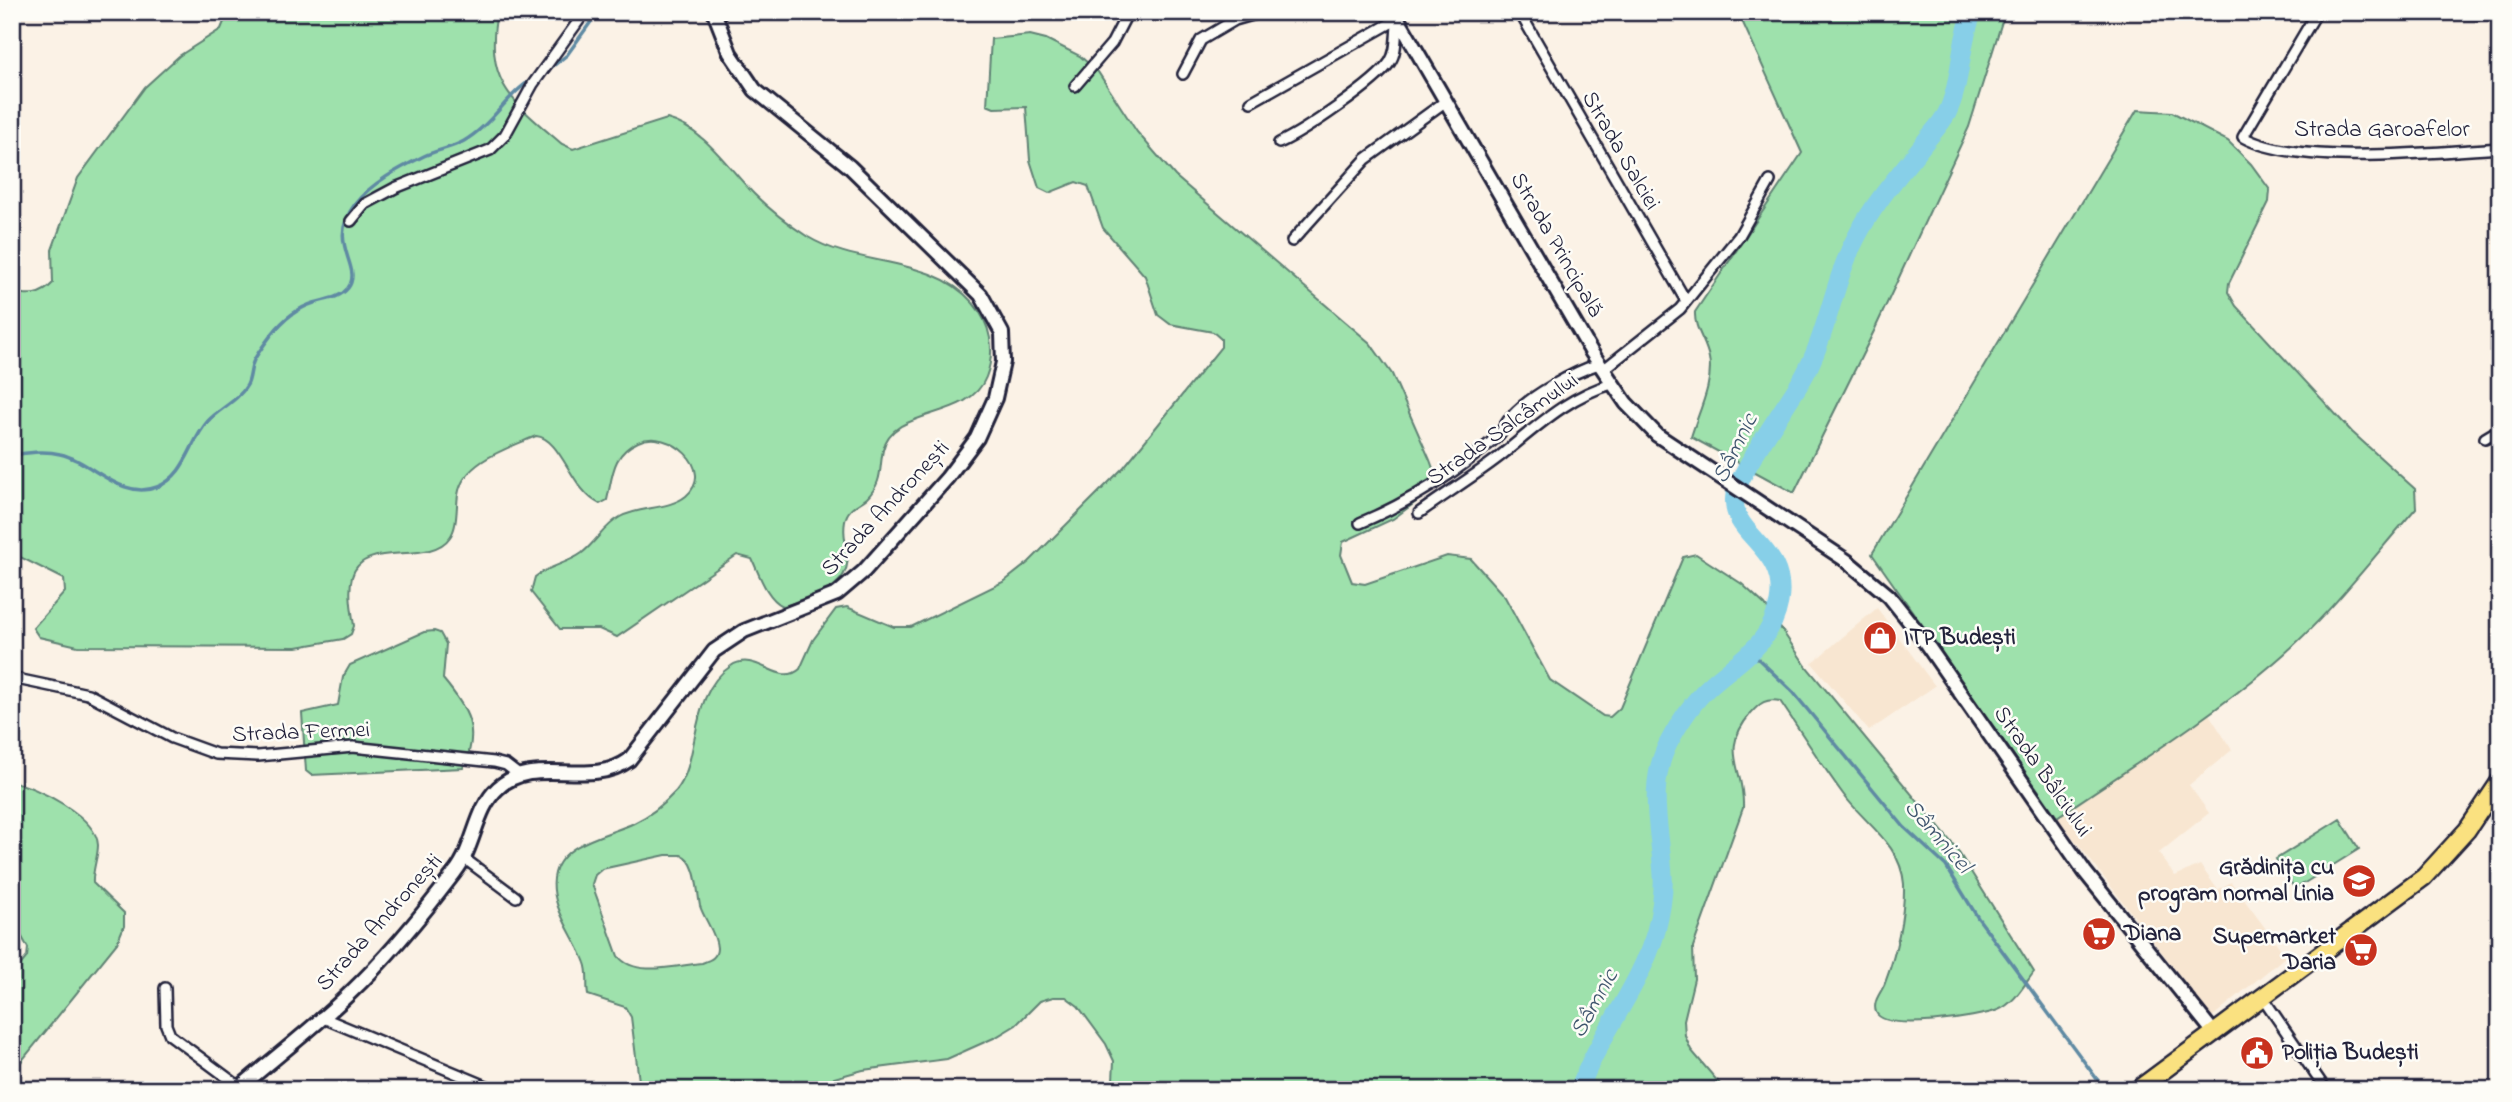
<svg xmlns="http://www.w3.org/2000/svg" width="2512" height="1102" font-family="'Indie Flower',sans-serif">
<rect width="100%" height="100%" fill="#fbf2e6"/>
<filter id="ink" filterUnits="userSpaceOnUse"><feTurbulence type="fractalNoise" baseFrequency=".0143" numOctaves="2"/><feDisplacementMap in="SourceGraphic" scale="14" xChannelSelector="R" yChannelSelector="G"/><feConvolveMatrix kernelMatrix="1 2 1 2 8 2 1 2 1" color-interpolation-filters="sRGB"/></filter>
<g filter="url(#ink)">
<path fill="#f8e6d1" d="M1877,608L1935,686L1869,731L1812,663Z
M2209,714L2232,750L2189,785L2209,813L2159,853L2175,876L2200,865L2218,890L2231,882L2286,956L2212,1017L2057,817Z"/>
<path fill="#9ee1ac" stroke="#608274" stroke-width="2" fill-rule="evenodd" d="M228,12H497C484,83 512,101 562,144L573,149L667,119C705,129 727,167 754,194C770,210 788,224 808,237C859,268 932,255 973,303C991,324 996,351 986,377C969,422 892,406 883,450C879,469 883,482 867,498C860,504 851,506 847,515C842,526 845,540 847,552C853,589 811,598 783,606C767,599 759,574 752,559L737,555L617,637L599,629H560L531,592L535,577C548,566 567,564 582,553C596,542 604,526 620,517C639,506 669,510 686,496C717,470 669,427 638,442C612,454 613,474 607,500L600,504C571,491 562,438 536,436C509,448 463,461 458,495C456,507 458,526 450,537C430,567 362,538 352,577C348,592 352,611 354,626L351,634L343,639L297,647L78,646L39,637L33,628L65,592L64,579L12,553V292C29,296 41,296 53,283L52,250L78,178L145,87L179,56L221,29Z
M1738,12H2005L1969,127L1874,331L1794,493L1691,437C1698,413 1714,383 1709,358C1706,341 1694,329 1695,312L1802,153Z
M1030,35L1046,39L1080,56L1098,72L1137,132L1175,176L1370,343L1392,374L1430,460L1434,471L1432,490L1393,519L1343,542L1341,555L1352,582L1365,584L1447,556L1471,559L1505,597L1550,680L1603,716L1610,717L1620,708L1683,557L1696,554L1742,584L1765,605L1806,666L1956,848L2034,972C2024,985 2014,1004 1998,1010C1980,1017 1884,1033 1876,1012C1872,1001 1882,992 1885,983C1896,954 1905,915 1904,884C1901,844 1864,823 1843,794C1821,764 1801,732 1780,701C1766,698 1760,703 1751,713C1718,752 1745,767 1743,808L1693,947L1694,979L1684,1020L1685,1036L1691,1050L1725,1090H1109L1113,1080L1114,1061L1106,1044L1078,1006L1066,997H1053L1040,1001L1016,1025L996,1037L947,1059L863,1070L791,1090H677L664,1082L640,1089L631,1017L625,1007L588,995C586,984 589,973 585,963C575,936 547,904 555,873C563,842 609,835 634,823C649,816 665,803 676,791C701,761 688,693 731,666C756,649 779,688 800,669L813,640L836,609L847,607L894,627H911L1005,581L1029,562L1124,467L1221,347V339L1213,332L1170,324L1158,315L1145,276L1103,228L1088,186L1076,182L1049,193L1039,188L1030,160L1026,107L994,108L987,105L991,39ZM666,855H681C697,860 697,891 700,906C704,919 717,935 717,948C717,958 710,960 702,963C678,965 635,978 618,956L592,884L595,875L602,869Z
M2137,110L2172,112L2228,141L2251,164L2270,190L2269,202L2229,283L2228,292L2236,306L2352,432L2415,489L2416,508C2371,560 2328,617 2275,662C2207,720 2131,767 2057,817L1872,554Z
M434,631L440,633L446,644L443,679C468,709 481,730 463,768L311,775L306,771L302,713L338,705L343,677L350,665L424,632Z
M12,782C36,786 97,817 98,845C98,858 92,870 93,883L124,913V926L117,943L12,1073V975L27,957L28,948L12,919Z
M2340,819L2359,849L2295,889L2276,859Z"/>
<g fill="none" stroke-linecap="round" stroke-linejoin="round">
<path stroke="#5f8aa3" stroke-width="3.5" d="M1963,12L1970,20
M547,71L567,55L598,12
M12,455C28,453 44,450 60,454C92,461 121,501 157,487C187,475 189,442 208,421C219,409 239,400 247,385C251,378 250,368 254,360C259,351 266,342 272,334C283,320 298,308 314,303C326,299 339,299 348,288C364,266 325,244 355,204C371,183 400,168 424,156C437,150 452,148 464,141C492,125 507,94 534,78
M1752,653L1793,692L1904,827L1946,866L1978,918L2105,1090"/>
<path stroke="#87cfe8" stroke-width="19" d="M1579,1090C1599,1034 1640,988 1656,931C1660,915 1664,892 1663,876C1661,832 1646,787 1668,744C1679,723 1693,701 1711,685C1740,659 1771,645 1779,602C1789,546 1728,536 1735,495C1740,470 1787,405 1803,378C1828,334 1833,281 1857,236C1875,201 1901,173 1925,142C1933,132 1941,124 1947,113C1962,82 1959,44 1973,12"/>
<g stroke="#22223b" stroke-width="14">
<path id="street" d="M2317,12L2243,137C2296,167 2437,152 2500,148
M2423,12L2500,14
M1523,18L1686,301
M1183,74L1201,40L1235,20L1263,12
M1075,86L1112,43L1128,12
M1251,102L1398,19
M1279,143C1303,132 1376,83 1390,62C1398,50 1395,33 1398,19
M351,221L365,204L395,188L490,150L505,135L533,84L585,12
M1292,241L1366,159L1446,101
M1603,370L1680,309L1739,236L1770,181
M2485,438L2500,429
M1419,513C1445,494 1473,477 1499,457C1534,429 1568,396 1612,384
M1360,523C1408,503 1457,472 1496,438C1503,432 1505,422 1512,416C1530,396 1573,372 1599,364
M12,678L88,694L172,738L216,754L258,756L353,747L494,762L506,765L519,775
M465,859L516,897
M165,988L166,1025L170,1035L240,1087
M2263,998L2326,1090
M321,1017L496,1090"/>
</g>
<g stroke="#22223b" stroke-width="18">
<path id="secondary" d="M1394,12L1592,353L1626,403L1657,435L1847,561L1889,596L1920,635L2085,872L2215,1034
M237,1090C274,1058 315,1027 350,993C388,957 423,914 455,872C475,847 475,809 498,788C534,754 589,789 629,760L714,651L744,631L837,594L864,571L947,478L977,438L995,398L1003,362L1002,333L981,295L850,167L755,90L730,53L714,12"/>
</g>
<g stroke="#22223b" stroke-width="21">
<path id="highway" d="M2137,1090L2424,877L2467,830L2500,781"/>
</g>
<use href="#street" stroke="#fdfcf7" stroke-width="9"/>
<use href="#secondary" stroke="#fdfcf7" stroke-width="12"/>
<use href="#highway" stroke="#fae180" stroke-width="16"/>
</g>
</g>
<defs>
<g id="shop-disc" transform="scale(1.75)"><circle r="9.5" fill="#c8321e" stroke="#fdfcf7"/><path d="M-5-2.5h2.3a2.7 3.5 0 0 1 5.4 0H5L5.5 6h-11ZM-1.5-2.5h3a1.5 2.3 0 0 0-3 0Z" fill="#fff"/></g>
<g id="school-disc" transform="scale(1.75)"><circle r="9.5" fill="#c8321e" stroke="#fdfcf7"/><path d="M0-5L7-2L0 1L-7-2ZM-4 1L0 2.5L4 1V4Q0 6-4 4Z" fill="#fff"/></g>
<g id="supermarket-disc" transform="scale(1.75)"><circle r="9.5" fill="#c8321e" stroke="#fdfcf7"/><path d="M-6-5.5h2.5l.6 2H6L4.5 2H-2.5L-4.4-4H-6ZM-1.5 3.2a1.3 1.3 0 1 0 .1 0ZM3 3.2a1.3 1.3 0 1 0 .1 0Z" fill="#fff"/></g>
<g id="civic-disc" transform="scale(1.75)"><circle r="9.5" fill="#c8321e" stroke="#fdfcf7"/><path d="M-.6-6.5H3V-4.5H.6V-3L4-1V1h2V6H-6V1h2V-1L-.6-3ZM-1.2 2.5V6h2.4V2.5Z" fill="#fff"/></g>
</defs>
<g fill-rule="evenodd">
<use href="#shop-disc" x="1880" y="638"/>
<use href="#school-disc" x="2359" y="881"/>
<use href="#supermarket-disc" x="2099" y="934"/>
<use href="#supermarket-disc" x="2361" y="950"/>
<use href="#civic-disc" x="2257" y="1053"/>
</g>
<g text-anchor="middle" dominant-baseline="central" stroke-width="5" stroke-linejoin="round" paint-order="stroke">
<g font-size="23" fill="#22223b" stroke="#fdfcf7">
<text x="2382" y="130">Strada Garoafelor</text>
<text transform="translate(1620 151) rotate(60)">Strada Salciei</text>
<text transform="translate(1556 245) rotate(60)">Strada Principală</text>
<text transform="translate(1503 430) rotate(-35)">Strada Salcâmului</text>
<text transform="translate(886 509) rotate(-47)">Strada Andronești</text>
<text transform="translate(301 733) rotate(-2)">Strada Fermei</text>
<text transform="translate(2042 772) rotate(55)">Strada Bâlciului</text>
<text transform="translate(380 923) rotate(-48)">Strada Andronești</text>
</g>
<g font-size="23" font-weight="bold" fill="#22223b" stroke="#fdfcf7" text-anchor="start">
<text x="1904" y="638">ITP Budești</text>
<text x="2334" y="868" text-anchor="end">Grădinița cu<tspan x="2334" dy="26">program normal Linia</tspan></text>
<text x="2124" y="934">Diana</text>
<text x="2336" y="937" text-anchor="end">Supermarket<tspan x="2336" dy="26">Daria</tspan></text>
<text x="2282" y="1053">Poliția Budești</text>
</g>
<g font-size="24" font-style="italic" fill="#40566f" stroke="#fdfcf7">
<text transform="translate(1736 449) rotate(-64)">Sâmnic</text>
<text transform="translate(1937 837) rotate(49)">Sâmnicel</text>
<text transform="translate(1595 1004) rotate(-61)">Sâmnic</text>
</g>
</g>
<rect width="2512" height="1102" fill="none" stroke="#fdfcf7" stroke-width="42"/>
<rect x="21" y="21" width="2470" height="1060" fill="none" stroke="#22223b" stroke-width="2.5" filter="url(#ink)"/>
</svg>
